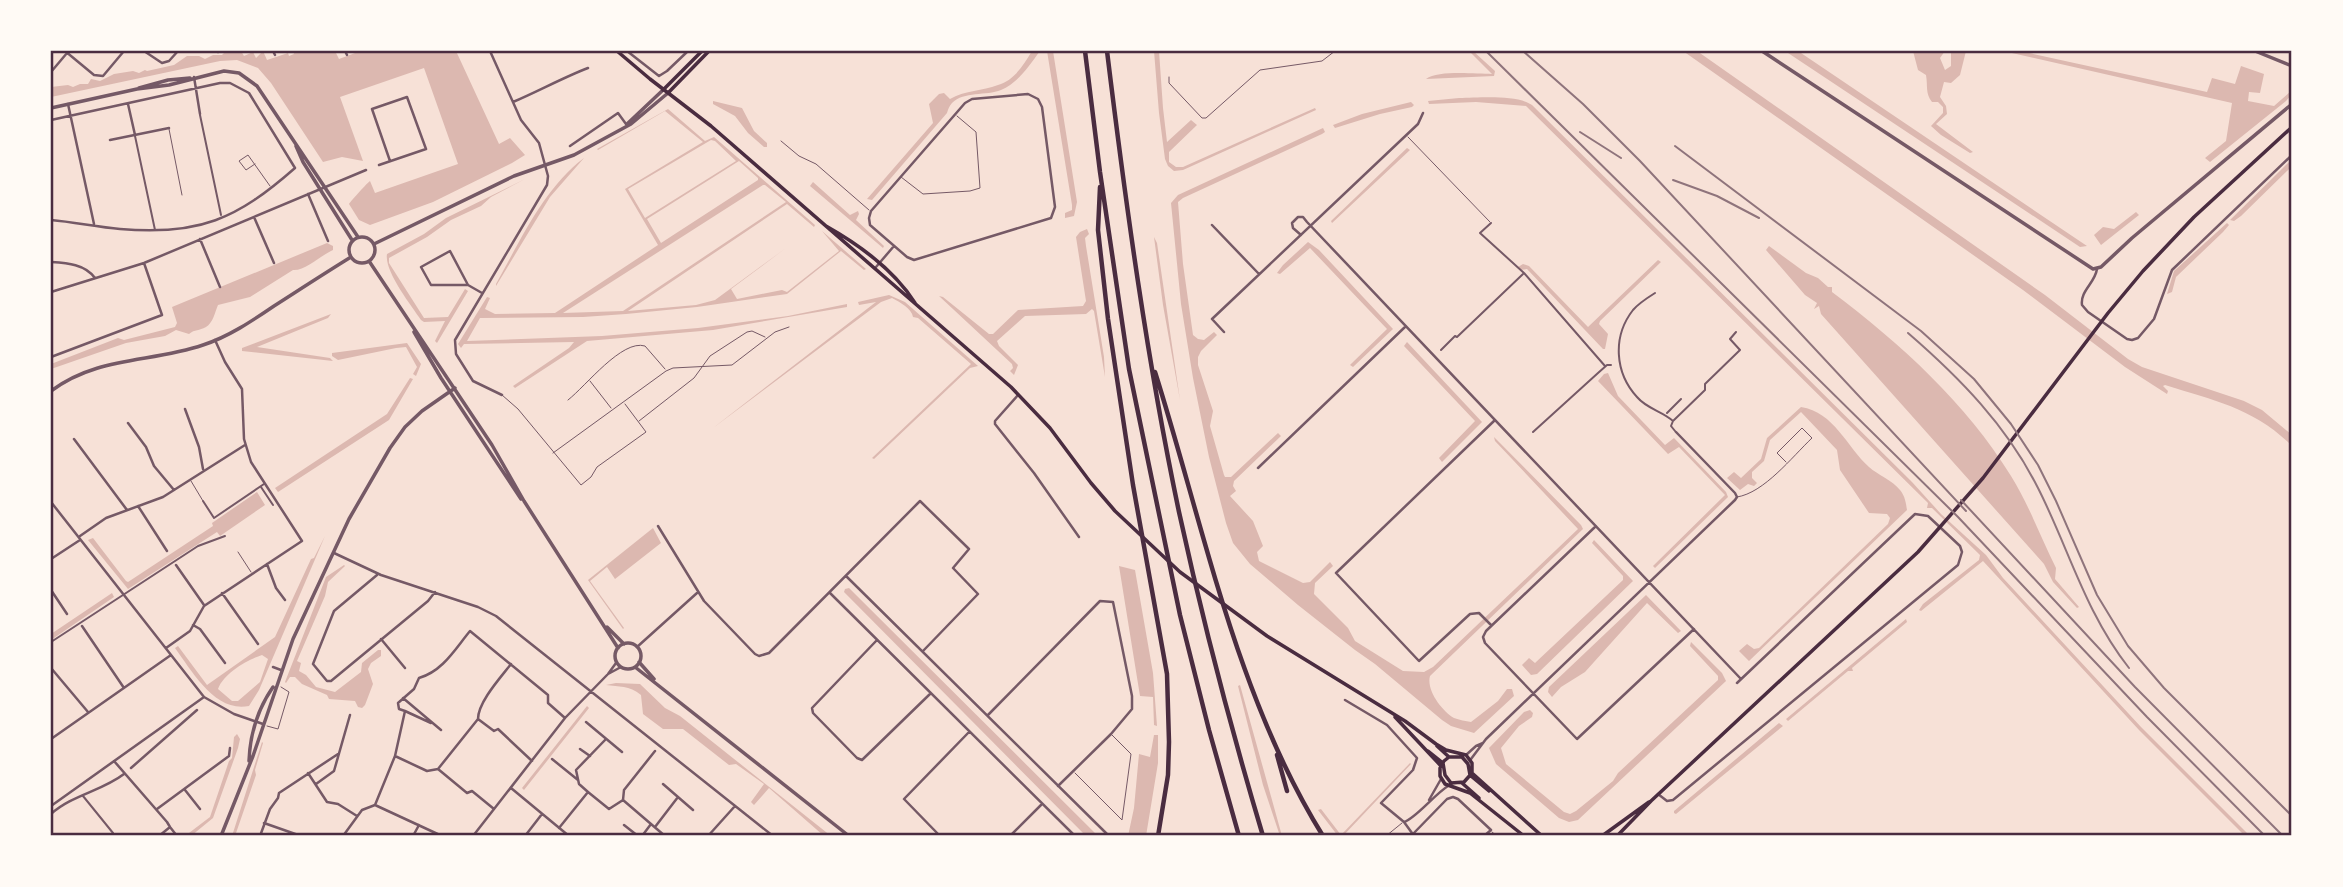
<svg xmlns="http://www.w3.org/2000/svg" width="2343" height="887" font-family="Manrope,sans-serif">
<rect width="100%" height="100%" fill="#f7e1d7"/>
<path fill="#dcb8b0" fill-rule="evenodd" d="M226,51H241L244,56L253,52L256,58L263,51L267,60L288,53L289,56L294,54L293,51H335L339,59L355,53V51H456L499,144L510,138L525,155L512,163L433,202L370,225L359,220L349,204C351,201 368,182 370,181L375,193L458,164L424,68L340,97L363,161L342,157L323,162L271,83L258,68L237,60L220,61L51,97V87L68,85L73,87L80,84H88L91,79L100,81L114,74L133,71L139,73L145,70L147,71L174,65L187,56H199L205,59L213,55H222Z
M1032,51H1040C1029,66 1019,82 1001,90C986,96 964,91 952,103C949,106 948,110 947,113L872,200L867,199L933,123L929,104L939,94L944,93L950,99C966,90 982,91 998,85C1015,80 1024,64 1032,51Z
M1047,51H1053L1077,202L1074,216L1065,218V213L1072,210V205Z
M1154,51H1159L1163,108L1167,142L1191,120L1197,125L1169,152V162L1176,167H1183L1315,108L1316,110L1183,170L1174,171L1168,166L1165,159L1159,113Z
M1469,51H1473L1495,71L1494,76L1426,79C1438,70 1475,74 1492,74Z
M1683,51H1697L2045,295L2128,359L2142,367L2244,401L2262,410L2292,435V446C2254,408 2215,401 2165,385L2163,386L2168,391L2167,394L2125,367L2023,290Z
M1785,51H1798L2087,246L2080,247Z
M1913,51H1945L1940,58L1945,70L1951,66V51H1966L1960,75L1951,83L1944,82L1940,97L1946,106L1947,114L1936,124L1973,152L1970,153L1941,135L1931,126L1943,113V107L1938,102H1932C1925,93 1928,86 1926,75L1918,70Z
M2003,51H2020L2207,92L2212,78L2235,84L2241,66L2264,74L2260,93L2249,92L2248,101L2274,106L2291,91L2292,94L2286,101L2210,162L2205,158L2226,141L2232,103Z
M1459,98C1478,98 1516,94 1532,105L1912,482L1941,514L1986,555L2003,578L2141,727L2250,836H2245L2139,730L1983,561L1921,611L1919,610L1923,604L1979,560L1980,555L1932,508H1927L1928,503L1526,106L1476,102L1429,104L1428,101Z
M713,101L742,108L754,131L767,143V147H764L748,133L735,116L713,104Z
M1411,102L1414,105L1412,107L1380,114L1335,128L1333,125L1362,114Z
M668,109L705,141L714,137L815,225L814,227L787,204L628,311L696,305L715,300L786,248L731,289L737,299L782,290L787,292L839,251L822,231L866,269L864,270L841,251L787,294L697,307L626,314L583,317L480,318L467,341L602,336L698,328L788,316L847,304V307L713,330L587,341L515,388L513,386L569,348L574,342L464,344L461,348L458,344L487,297L490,298L485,309L495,314L555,313L658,245L625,189L703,142L665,111L598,150L597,149ZM711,140L715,141L736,161L645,218L628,189ZM739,161L758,178V180L661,243L647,219ZM763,185H765L786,202L623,311L563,313Z
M1323,128L1325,132L1322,134L1183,198L1178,202L1183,264L1193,335L1198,339L1204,340L1214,332L1217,335L1201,351L1198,357V365L1213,411L1210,426L1224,475L1225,477H1231L1278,433L1281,436L1234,481L1233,486L1236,491L1230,496L1253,521L1263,546L1257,552L1259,561L1303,583L1310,582L1330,562L1333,566L1315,583L1314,594L1348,628L1355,641L1403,671L1424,672L1433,667L1578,529L1495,441L1494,437L1581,525L1583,529L1430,676C1426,690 1442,711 1454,718C1459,720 1466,721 1471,722L1498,701L1507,689H1512L1514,696L1474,733L1451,726L1442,720L1375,664L1355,650L1298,605L1250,564L1233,543L1226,523L1209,457L1193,378L1181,304L1171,203L1178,195Z
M1407,148L1410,150L1332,223L1331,221Z
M584,158L550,197L496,286V284C520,241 544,188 584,158Z
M2292,159V166L2241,216L2234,221L2230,220Z
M525,179L491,197L481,206L451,220L427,237L389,258V263L424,318L448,317L465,289L468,291L437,343L435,341L445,321L424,322L421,320C411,305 384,271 387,254L424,234L446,218Z
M813,182L850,215L858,211L859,214L856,220L884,246L883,248L810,186Z
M2136,212L2139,215L2101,245L2094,235L2103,227L2114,229Z
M2227,223L2229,225L2223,232L2176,277L2172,292L2167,294L2174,271Z
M1087,229L1089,234L1085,238L1086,246L1104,357L1105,377L1094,311L1092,309L1086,314L1025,316L997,341L999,346L1018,365L1014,375L1010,371L1013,368L1012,364L939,296L943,297L989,334H993L1018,310L1083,306L1086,301L1076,237L1080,232Z
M1154,237L1157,243L1180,400L1163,305Z
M1308,242L1319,250L1393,329L1353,367L1350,365L1352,363L1387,329L1310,248L1280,274L1277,273L1283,265Z
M327,243L333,246V250C320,256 305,271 293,270L250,297L218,305C215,312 213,323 206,327C199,331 195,329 189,334L176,330L165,336L126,343L51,369V364L118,338L124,340L175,327L177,323L172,307Z
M1769,246L1806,273L1818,278L1828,287H1832V292C1901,344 1966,403 2011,476C2029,505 2041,538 2056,568L2055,579L2079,607L2077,608L2053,582L2044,564L1821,314L1819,306L1814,309L1817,303L1805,295L1766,250Z
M1658,260L1661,262L1600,321L1599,324L1608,334L1605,349H1603L1527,269L1520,270L1518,267L1523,264L1529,266L1588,327Z
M889,295L905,302L978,366L970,368L874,459L872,458L971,364L918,318L913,317C912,309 900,302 892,298L881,302L713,428L876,302L859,305L858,302Z
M331,314L328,318L257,347L330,358L333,361L242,351V348Z
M1407,342L1482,422L1442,462L1439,458L1475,421L1404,346Z
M407,343L421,364L416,376L413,374L417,367L406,347L396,348L338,360L332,356V353Z
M1608,373L1618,396L1665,445L1674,438L1726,492L1728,497L1655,568L1653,566L1725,495L1679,447L1668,454L1598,381L1604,374Z
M410,378L413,379L389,420L278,492L275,488L387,414Z
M1801,407C1834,412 1847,447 1869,467C1878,475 1892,480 1900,490C1905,496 1906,503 1907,510L1749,661L1739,651L1747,644L1754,649L1759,648L1888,524L1890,518L1887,514L1869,513L1840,470L1837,450L1801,412L1770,440L1764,461L1752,472V478L1757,483L1754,486L1748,484L1740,490L1727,478L1734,472L1741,478L1761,459L1767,438Z
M257,492L265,505L220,536L217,532L128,589L88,540L93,538L126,581L128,582L213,526L212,523Z
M653,528L661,543L615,579L607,567L590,581L624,628L623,629L588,580Z
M325,536L259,690L249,706C215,713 192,671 175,648L178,646L207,685L275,637L311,559L314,558ZM262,655L268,659L260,682L238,701H232L218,689C224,673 247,660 262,655Z
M1594,540L1633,581L1537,674L1531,675L1522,665L1529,658L1535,663L1623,580V576L1592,543Z
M344,565L345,566L328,582L325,596L297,661L301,663L299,671L306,675L316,687L335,692L361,672L362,663L378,650H381V656L371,663L368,669L373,684L365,705L362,708L358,707L355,701L329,699L327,695L302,684L295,677H290L286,683L285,682L326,577Z
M1119,566L1135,570L1153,673L1157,726L1154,725L1153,697L1140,696Z
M849,588L1098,836H1086L844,592L845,589Z
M112,593L114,597L51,640V634Z
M1646,595L1681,631L1678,633L1647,603L1585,672L1561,687L1552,697L1548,692L1549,687Z
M1906,619L1907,622L1852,668L1853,671H1848L1788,721L1786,719Z
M1691,642L1722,673L1726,681L1578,820L1569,822L1559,818L1496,764L1489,748L1524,712L1530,710L1533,713L1532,717L1519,726L1501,748L1506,764L1564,812L1570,814L1576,811L1613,781L1618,773L1718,680V676L1690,646Z
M616,683L640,684L665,708L680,716L831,836H824L769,788L754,805L751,802L764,784L736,764L729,765L683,729H663L643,714L641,695C629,685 619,687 606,685Z
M1240,685L1282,836H1280L1263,785L1238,686Z
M587,706L589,708L524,790L522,788Z
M1779,723L1783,726L1676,814L1674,813V811Z
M237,734L240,739L238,748L213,818L191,836H185L210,817L229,761L232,758L234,737Z
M1154,735H1158V763L1146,836H1128L1134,808L1139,754L1150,757Z
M262,742L263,743L255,770L256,775L235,836H232Z
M1410,763L1411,764L1343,836H1338L1318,810L1321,809L1341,835Z"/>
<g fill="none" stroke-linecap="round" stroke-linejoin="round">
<path stroke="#755966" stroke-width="1" d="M1169,77V83L1202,118H1206L1260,70L1322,61L1335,51
M169,129L182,195
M1408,137L1490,222
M781,141L799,156L816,164L869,210
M255,164L246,170L239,161L248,155L270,186
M901,177L923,194L970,191L980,188L976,132L957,116
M590,381L611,408
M502,395L518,409L581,485L591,477L597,467L646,432L625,404
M568,400C586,386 622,339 645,346L665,369
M639,421L694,378L710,356L747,332L752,331L765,337
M553,453L666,371L673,368L732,365L775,332L789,327
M191,481L203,501
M1737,497C1764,493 1792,457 1812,438L1802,428L1777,453L1786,462
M238,552L251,572
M267,726L278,729L289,692L281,687
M1075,773L1122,820L1131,754L1112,735
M1492,832L1497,836
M1386,836L1402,823"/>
<path stroke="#755966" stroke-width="2" d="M200,115L221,215
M135,136L155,230
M1491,223L1480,233L1524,273L1605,366
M1655,293C1647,298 1639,303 1633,310C1612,337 1615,373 1637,397C1647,409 1662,411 1673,421
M1441,350L1455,336L1457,337L1523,274
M1667,413L1681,399
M1675,431L1671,426L1673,421L1705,390V384L1740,350L1730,339L1736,332
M1533,432L1598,373L1607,365H1611
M261,487L273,505
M203,501L214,518L264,484
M51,642L198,546L225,536
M83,796L113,833"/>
<path stroke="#755966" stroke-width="2.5" d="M65,51L94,75L103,76L124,51
M144,51L162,63L169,61L178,51
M273,51L275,55
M345,51L347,55
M490,51L521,120L539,143L548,176L547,185L455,340L456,354L473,381L502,395
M627,51L659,76L667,71L688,51
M218,52L219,51
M51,72L67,53
M194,77L200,114
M1028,94L1038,99L1042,107L1055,207L1051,218L914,260L907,257L870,225L869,218L871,211L965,103L972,99Z
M513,102C539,91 562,78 588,68
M68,104L94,224
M128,104L135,135
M51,120L220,83H230L249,93L295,168C237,219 199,236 120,229C97,227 74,222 51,220
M110,140L169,128
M570,146L618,113L626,124
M379,165L426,149L407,97L372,109L390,161
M308,194L328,241
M254,217L274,263
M1212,225L1259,274
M1301,235L1293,228L1292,223L1298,217H1303L1307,222L1741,679
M200,239L220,287
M51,262C67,263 85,264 95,278
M876,267L894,246
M2097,269C2095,283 2080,291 2082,305L2088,312L2127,339L2132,340L2138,338L2154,319L2172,270L2292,155
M468,285H431L421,267L450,251L468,285L482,293
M51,292L144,263L366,170
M1224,332L1212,319L1418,124L1423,113
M51,357L162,315L144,263
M1018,395L995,421V424L1034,473L1079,537
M185,409L199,447L203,469
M128,423L146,447L154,466L174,490
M74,439L127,510
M1258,468L1406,326
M51,502L204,697L234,714L263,724
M138,506L167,551
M658,526L704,601L755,654L759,656L769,653L920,501L969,549L953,568L978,594L923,651
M1596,526L1486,631L1483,637L1485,643L1577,739L1694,629
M80,536L106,518L163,497L245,445
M334,553L381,575L478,607L496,616L773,836
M51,559L80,540
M267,564L276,588L285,600
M176,565L204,605
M377,575L334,611L313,664L327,681H331L428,601L435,592
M846,576L1109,836
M51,590L67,614
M222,593L258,644
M830,593L1075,836
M193,625L200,629L225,663
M1491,625L1479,613L1470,614L1419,661L1336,573L1495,420
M82,626L124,688
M381,639L405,668
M877,640L812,708L813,713L857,758L862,760L931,693
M637,647L697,593
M166,648L190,631L204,606L302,541L251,462L244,439L242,389L225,362L215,340
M273,667L281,670
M51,668L88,712
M608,674L621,667
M403,698L441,730
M1345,700L1387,725L1417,758L1413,770L1381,803L1404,822C1415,819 1435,794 1448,786
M405,711L431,723
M988,715L1100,601L1113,602L1132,696V709L1111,734L1058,786
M478,719L494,731L498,729L532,761
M586,722L622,752
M51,739L171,655
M580,749L590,756
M1466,755L1476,746L1483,743
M395,756L427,771L438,769L467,793L472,791L494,809
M552,759L578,780
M1471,759L1486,739L1735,500L1737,497L1735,493L1676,432
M114,761L167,822L170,827L159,836
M131,768L197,710
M438,769L478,719C478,702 501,677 511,664
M308,773L327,802L338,804L357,816
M316,784L334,771L350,715
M663,784L693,810
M511,788L569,836
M185,790L200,809
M588,792L609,809L623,800L665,836
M1658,794L1667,801L1673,800L1958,565L1962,552L1960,546L1928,516L1915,514L1737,683
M623,800L624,790L655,751
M1429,800L1441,779
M375,805L395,756L405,711L399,709L398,703L414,689L419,678C443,671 455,649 470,631L548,695V703L565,718
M51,806L204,697
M157,809L229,756L230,748
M51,814C72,795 102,791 124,774
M1404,822L1412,833
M264,823L301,836
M624,825L638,836
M170,827L177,836
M655,827L678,797
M559,828L588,792L579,784L576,770L606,739
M260,836L270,809L278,798L279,793L338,754
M343,836L362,810L375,805L442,836
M413,836L419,825
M473,836L565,718L608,674L616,663
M525,836L542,814
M642,836L651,824
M708,836L735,806
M940,836L904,799L969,732
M1010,836L1042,804
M1411,836L1447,799L1453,797L1458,799L1491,830L1484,836"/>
<path stroke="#755966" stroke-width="3.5" d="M1762,51L2093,269L2101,267L2132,238L2292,104
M2255,51L2292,66
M139,88L168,80L190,78
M51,108L137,89L169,85L224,71L239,73L257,86L358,237
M627,124L663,90
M296,146L303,162L352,240
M349 250a13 13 0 1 1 26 0a13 13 0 1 1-26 0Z
M374,244L514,176L574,155L631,124L668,93
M369,261L492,445L524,501L618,648
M414,332L441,378L521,499
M51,391C98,356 150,363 203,345C228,337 252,321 274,306C299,290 325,273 351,257
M607,627L624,644
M615 656a13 13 0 1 1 26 0a13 13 0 1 1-26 0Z
M639,662L654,679
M635,667L849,836
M249,761C250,733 257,710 273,687
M221,836L253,756L293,639L349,519L390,448L405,427L422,411L455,388"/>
<path stroke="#4a2c40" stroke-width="3.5" d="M617,51L650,79L711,126L1011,387L1050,428L1091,483L1115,511L1180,572L1267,636L1405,721L1436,744L1446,750L1466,755L1472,763V773L1464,782L1451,783L1445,775L1443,763
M663,90L702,51
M668,93L709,51
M826,226C858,244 895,271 915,303
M1395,717L1441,766
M1437,746L1449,757
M1428,751L1443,763
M1472,773L1542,836
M1470,775L1468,764L1462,757H1449L1444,761L1440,768V776L1445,784L1470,793L1524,836
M1471,776L1489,791
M1462,783L1479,798
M1602,836L1649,802
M1617,836L1651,801L1918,552L1983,478L2108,313L2143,271L2194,217L2292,127"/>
<path stroke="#4a2c40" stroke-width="4.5" d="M1085,51L1100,172L1129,369L1180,615L1209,730L1239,836
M1107,51C1126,206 1147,360 1179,512C1203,622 1231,729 1263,836
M1100,187L1098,230L1108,319L1133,485L1167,674L1169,742L1168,775L1158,836
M1155,372C1204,527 1236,696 1323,836
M1277,755L1287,791"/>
<path stroke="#8f747c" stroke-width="2" d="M1486,51L1958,517L2147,717L2265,836
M1523,51L1583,104L1640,161L1966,511
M1580,132L1621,158
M1675,146L1921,331L1974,379L2011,424L2038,465L2056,501L2097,595L2128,646L2164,688L2292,816
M1673,180L1717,196L1759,218
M1908,333C1960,378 2007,426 2038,488C2069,549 2085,612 2129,668
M1961,500L2135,687L2283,836"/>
</g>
<rect width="2343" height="887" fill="none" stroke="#fffaf5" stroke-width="105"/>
<rect x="52" y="52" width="2238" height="782" fill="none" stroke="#4a2c40" stroke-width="2.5"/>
</svg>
